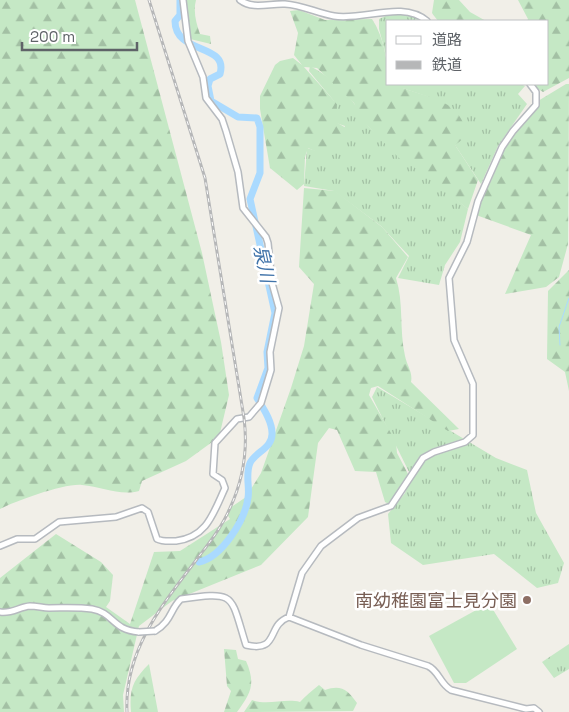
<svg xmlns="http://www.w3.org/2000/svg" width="569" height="712" font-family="'Space Grotesk','Noto Sans JP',sans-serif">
<defs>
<pattern id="grass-tufts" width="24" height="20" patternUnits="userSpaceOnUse" patternTransform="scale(1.25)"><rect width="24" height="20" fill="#c5e8c5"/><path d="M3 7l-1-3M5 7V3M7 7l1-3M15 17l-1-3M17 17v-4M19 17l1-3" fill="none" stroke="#a3c0a4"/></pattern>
<pattern id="forest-firs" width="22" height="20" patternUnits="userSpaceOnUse" patternTransform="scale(1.25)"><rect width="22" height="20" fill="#c5e8c5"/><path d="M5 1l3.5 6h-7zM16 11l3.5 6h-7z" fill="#a3c0a4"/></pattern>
</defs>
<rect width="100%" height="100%" fill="#f1efe8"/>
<path fill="url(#grass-tufts)" d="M394,12L416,17L420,21H388V63L379,29V19Z
M310,66C327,75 341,87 353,102C360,111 363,121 371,129L468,209L460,242L445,265L439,285L398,278L409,256L381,226L334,191L304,186L307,148L323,153L338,143L345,126L336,123L334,101L309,71Z
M399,84H520L525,86L518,94L527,104L498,146L481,184L453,142L429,97L402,88Z
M377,387L496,458L527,470L536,513L564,563L558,583L537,588L494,554L423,565L391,543L388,514L405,493L411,476L372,397Z
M569,644V669L554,678L542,662Z"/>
<path fill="url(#forest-firs)" d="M0,0H135L202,253L221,342L229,395L219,437L186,461L142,481L139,491C120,496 102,487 82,485C65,483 16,501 0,509Z
M185,0H196C193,11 196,23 200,34L210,36L211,44L190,39L187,32Z
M434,0H459L470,12L486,21H438L432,13Z
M518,0H569V78L543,92L530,84H548V21H527L528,19Z
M299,10L325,20L372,19C384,37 388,62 388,84H400L403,88C432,99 461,100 467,136L455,145L478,180L468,209L410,164L399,158L360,118L354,103L317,68L304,67L336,103V122L346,128L336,149L330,155H324L308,148L305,157L304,184L297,190L270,168L260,109V96L275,65L280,61L293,58L302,65L294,55L298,33L290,11Z
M566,84H569L568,244L559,277L546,287L505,294L531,235L476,215L475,207L491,181L507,142L538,101Z
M304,188L335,191L382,227L408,257L396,278C404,303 399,330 405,356C407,366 413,372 411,382L459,429L448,431L378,386L371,388L369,395L396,442L397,453L408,474L402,487L389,504L385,502L376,472L355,471L337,430L329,428L318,443L308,517L261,565L172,601L139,626L123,695L124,712H0V578L56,534L101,562L113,575L110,601L106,607L130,624L154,552L180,551L230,519L227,514V510L246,497L261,473L291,388L304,346L314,284L299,267Z
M569,270V391L565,372L547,359L548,291Z
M224,649L236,650L238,659L246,661C256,684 251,693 237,712H224L231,691L227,686Z
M149,664L158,712H131C129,689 133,680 149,664Z
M319,685L325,690C341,684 348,690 357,703L353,711L244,712L252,700C267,706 285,698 300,702C305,696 312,691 319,685Z"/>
<path fill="#c5e8c5" d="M489,603L517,649L466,683H454L429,636Z"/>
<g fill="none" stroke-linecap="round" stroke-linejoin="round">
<path stroke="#aadaff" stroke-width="1" d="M560,345L559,327L569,298"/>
<path stroke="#aadaff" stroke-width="7" d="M180,0V15L175,21C175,55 229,43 220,74L210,79L208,86L211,101L238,117L257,118L260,127V173L250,199L275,313L267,352L268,368L257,398C263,408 272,421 272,433C273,448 255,452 250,463C245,475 250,487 248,498C245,520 222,557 199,562"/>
<g stroke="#b6babf" stroke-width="8">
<path id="secondary" d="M240,0C253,10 270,3 285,4C302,5 317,13 334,16C364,21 402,0 427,21
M0,546L17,539H35L59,522L116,517L142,508L148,512L157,539C163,542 169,541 176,541C207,537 213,514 225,488L222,480L213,474L215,443L237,419L249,417L261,403L271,370L270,352L279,308L272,283L268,243L266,237L243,208L238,172L226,131L222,119L206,98L203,77L188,41L183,0
M0,612C12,614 19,607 30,606C37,606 43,608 49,608C64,608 77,607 92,609C114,613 112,630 139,632
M289,617L302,573L321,546L358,518L391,506L423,458L434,452L465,442L473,435V384L454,340L449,278L467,242L478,201L502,147L513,131L536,105V92L530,84
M155,631C172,621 170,609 181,599C237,591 230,594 246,645C280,653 266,625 289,617L361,645L428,666C439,671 440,684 451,690L526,709L534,708L539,712"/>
</g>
<use href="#secondary" stroke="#fff" stroke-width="5"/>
<g stroke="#b6b7b8" stroke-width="3">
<path id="rail" d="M127,712C124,651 162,605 197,559C209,543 222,527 230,508C243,480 248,449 244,418L205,178L149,0"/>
</g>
<use href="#rail" stroke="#fff" stroke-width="1" stroke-dasharray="4" stroke-linecap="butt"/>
<g stroke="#b6babf" stroke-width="8" stroke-linecap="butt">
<path id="secondary-bridge" d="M139,632L155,631"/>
</g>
<use href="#secondary-bridge" stroke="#fff" stroke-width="5"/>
</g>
<circle fill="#8d6e63" stroke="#fff" stroke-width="2" cx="527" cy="600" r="5"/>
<g text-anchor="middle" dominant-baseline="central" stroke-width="5" stroke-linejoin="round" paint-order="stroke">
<g font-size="18" fill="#785e54" stroke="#fff" text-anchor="end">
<text x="517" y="600">南幼稚園富士見分園</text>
</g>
<g font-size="19" font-style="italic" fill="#4174aa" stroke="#fff">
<text transform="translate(264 264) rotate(78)">泉川</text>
</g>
</g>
<rect x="386" y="20" width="162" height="65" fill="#ffffff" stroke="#bfc1c3"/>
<rect x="396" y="36" width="25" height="8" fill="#ffffff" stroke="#bfc1c3"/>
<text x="432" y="45" font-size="15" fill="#5f6368">道路</text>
<rect x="396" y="61" width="25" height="8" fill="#b6b7b8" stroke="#bfc1c3"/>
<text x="432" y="70" font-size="15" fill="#5f6368">鉄道</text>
<path d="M22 42v8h115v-8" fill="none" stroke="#5f6368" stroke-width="2.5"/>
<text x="30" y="42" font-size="15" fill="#5f6368" stroke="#ffffff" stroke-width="4" paint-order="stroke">200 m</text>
</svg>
